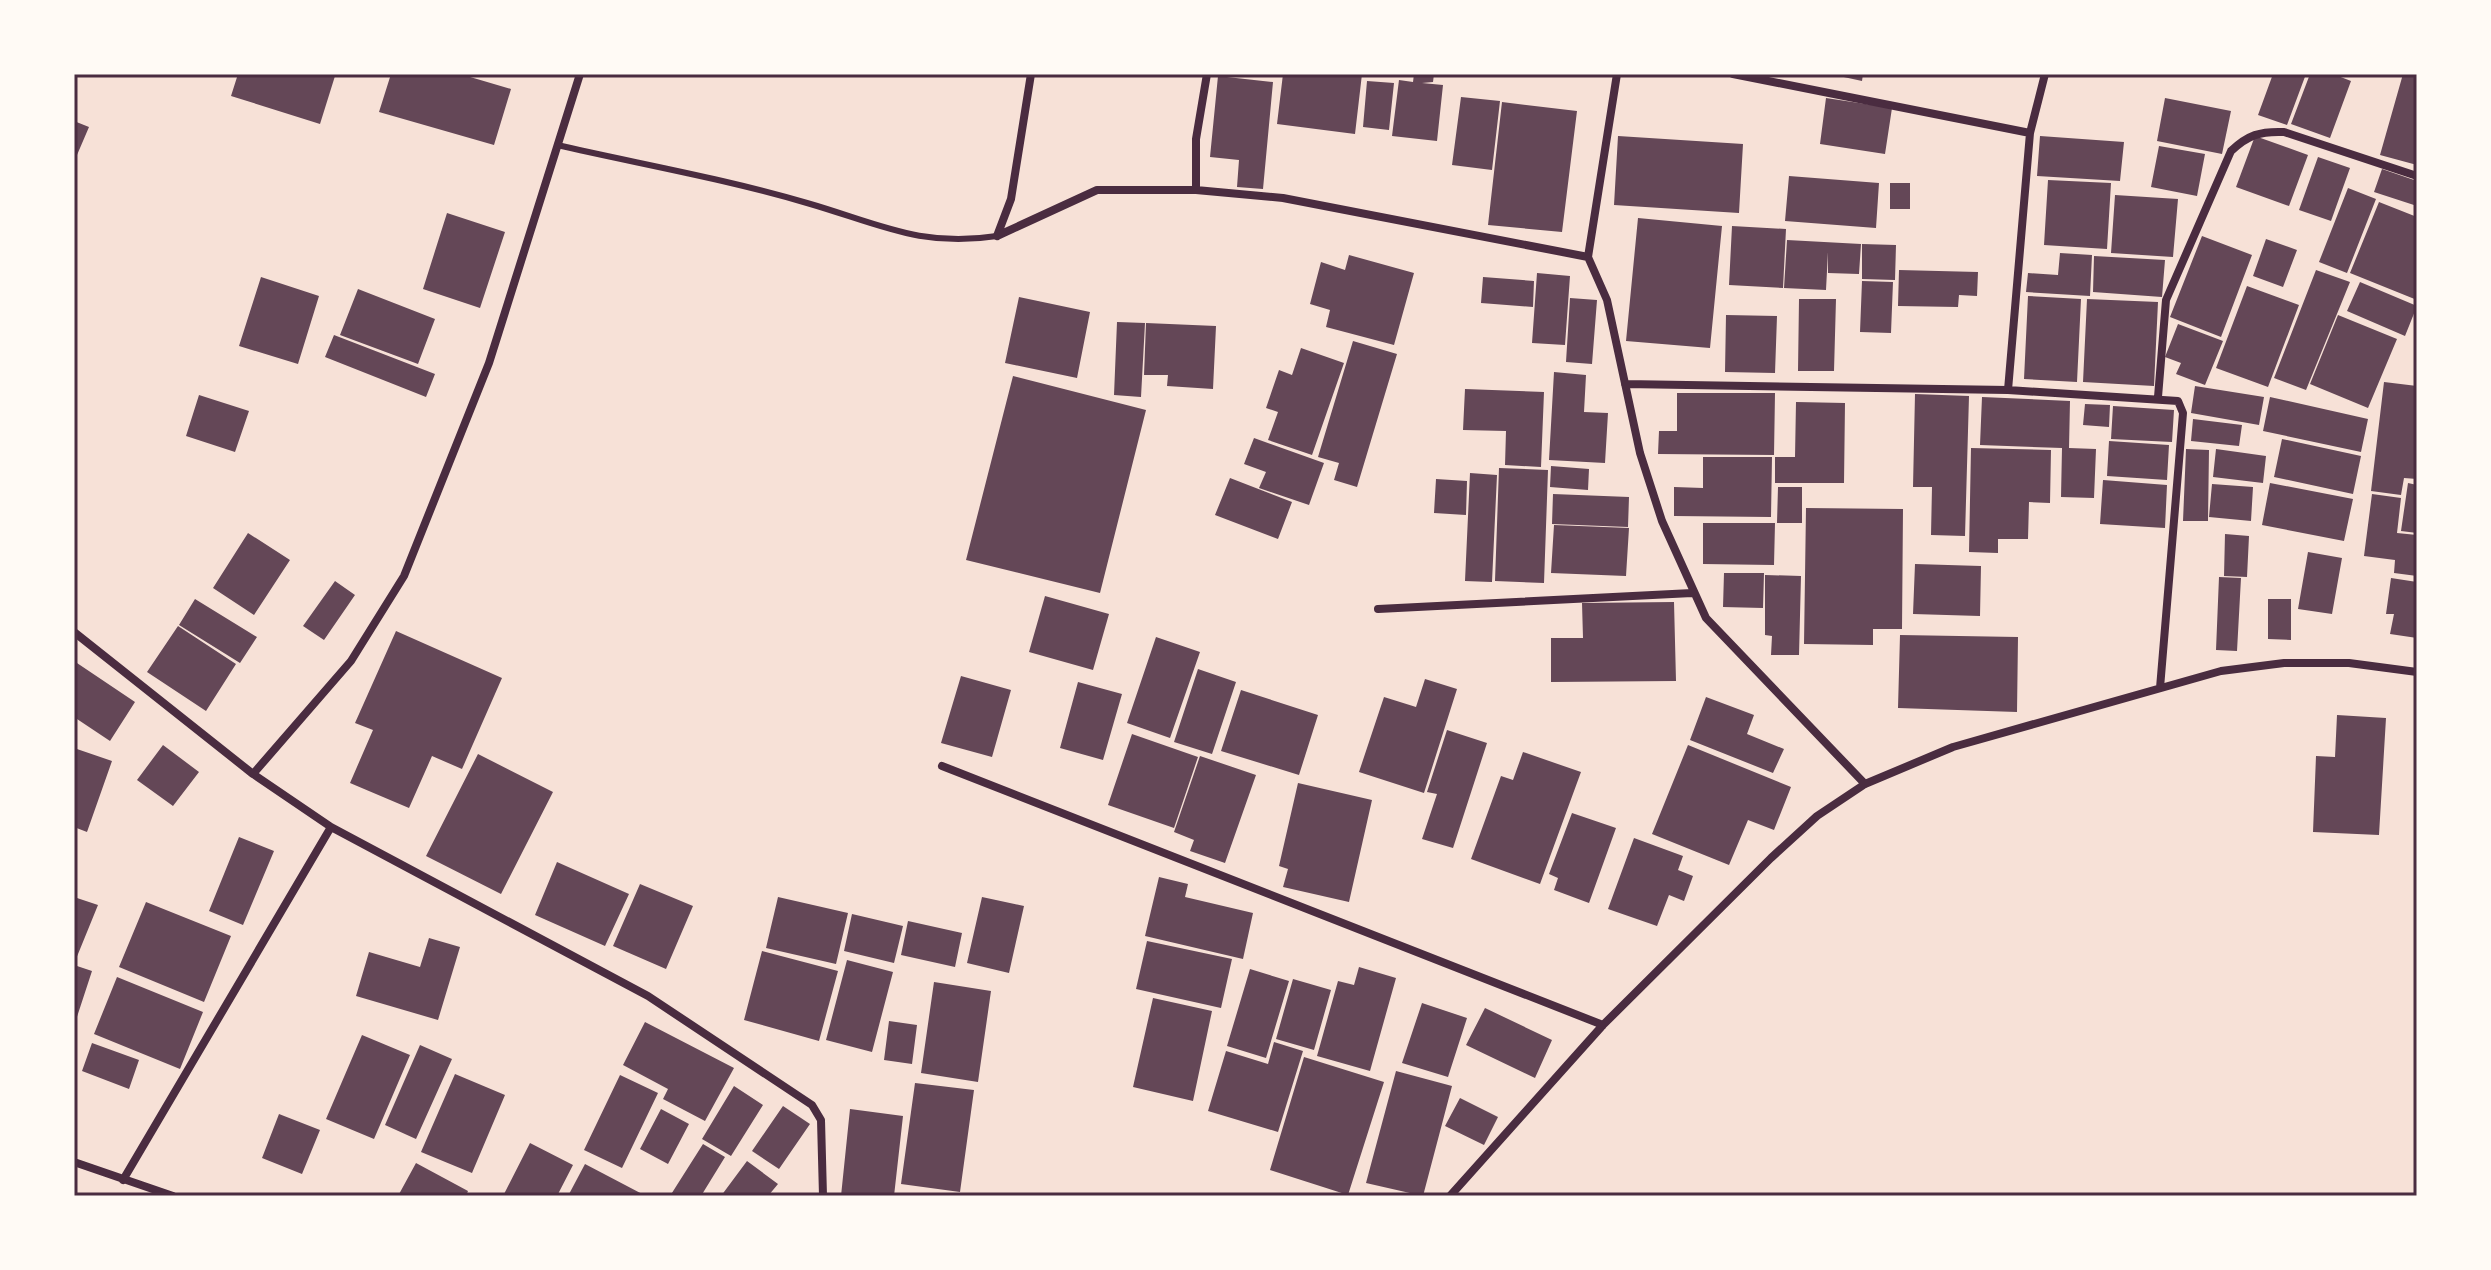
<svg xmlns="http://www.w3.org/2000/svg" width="2491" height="1270" font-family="'Roboto Condensed',sans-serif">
<rect width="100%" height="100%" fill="#f7e1d7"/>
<path fill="#644757" d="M238,74H328L335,76L320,124L231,96Z
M391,74H460L511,89L494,145L379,112Z
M1283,74H1362L1355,134L1277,124Z
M1414,74H1434L1433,82L1422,83L1443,85L1437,141L1392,136L1399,80L1413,82Z
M1830,74H1863L1862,81Z
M2273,74H2306L2287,125L2258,115Z
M2310,74H2333L2351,81L2330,138L2291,124Z
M2403,74H2417V165L2380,155Z
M1218,76L1273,82L1263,189L1237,187L1239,160L1210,157Z
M1367,81L1394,83L1389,130L1363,127Z
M1461,97L1500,101L1492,170L1452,165Z
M1826,98L1892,108L1885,154L1820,144Z
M2165,98L2231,111L2222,154L2157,141Z
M1502,102L1577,111L1562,232L1488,225Z
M74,121L89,127L74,162Z
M1618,136L1743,144L1739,213L1614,205Z
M2040,136L2124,142L2120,181L2037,176Z
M2255,136L2308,155L2289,206L2236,187Z
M2159,146L2205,154L2197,196L2151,187Z
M2318,157L2350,168L2331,221L2299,210Z
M2382,169L2417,181V206L2374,192Z
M1789,176L1879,183L1876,228L1785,221Z
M2048,180L2111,183L2107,249L2044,245Z
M1890,183H1910V209H1890Z
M2348,188L2376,199L2347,273L2319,262Z
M2115,195L2178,199L2173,257L2111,253Z
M2379,202L2417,217V300L2350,273Z
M447,213L505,232L480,308L423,289Z
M1638,218L1722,226L1710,348L1626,341Z
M1732,226L1786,229L1783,288L1729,285Z
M2202,236L2252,255L2221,337L2170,317Z
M2266,239L2297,250L2283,287L2253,276Z
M1787,240L1861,244L1859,274L1828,273V252L1826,290L1784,288Z
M1862,244L1896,245L1895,280L1862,279Z
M2060,253L2092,255L2090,296L2026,292L2028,273L2058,275Z
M1349,255L1414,273L1394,345L1326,327L1330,310L1310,304L1321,262L1345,270Z
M2094,256L2165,260L2162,297L2093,292Z
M1899,270L1978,272L1977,296L1959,295L1958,307L1898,306Z
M2316,270L2350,282L2306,390L2274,378Z
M1537,273L1570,276L1565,345L1532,343Z
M261,277L319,296L298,364L239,346Z
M1483,277L1534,281L1533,307L1481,303Z
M1862,281L1893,282L1891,333L1860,332Z
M2360,282L2417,306L2405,336L2347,311Z
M2247,286L2299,305L2268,387L2216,368Z
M358,289L435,319L418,364L340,335Z
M2028,296L2081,299L2077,382L2024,379Z
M1019,297L1090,312L1077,378L1005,363Z
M1570,298L1597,300L1592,364L1566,362Z
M1799,299H1836L1834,371H1798Z
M2087,299L2158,302L2154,386L2083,382Z
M1726,315L1777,316L1775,373L1725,372Z
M2338,315L2397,339L2368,408L2310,384Z
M1117,322L1145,323L1141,397L1114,395Z
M1146,323L1216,326L1213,389L1167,386L1168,375H1144Z
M2178,324L2223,341L2205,385L2176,374L2181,363L2165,357Z
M334,335L435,374L426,397L325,357Z
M1353,341L1397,354L1357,487L1334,480L1339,463L1318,457Z
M1301,348L1344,363L1312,455L1268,440L1278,412L1266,408L1279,370L1292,375Z
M1554,372L1586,375L1584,412L1608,413L1605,463L1549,460Z
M1013,376L1146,410L1100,593L966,560Z
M2384,382L2417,386V479L2404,478L2401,495L2371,491Z
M2195,386L2264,397L2259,425L2191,413Z
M1465,389L1544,392L1541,467L1505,465L1506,431L1463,430Z
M1677,393H1775L1774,455L1658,454L1659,431H1677Z
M1915,394L1969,396L1965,536L1931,535L1932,487H1913Z
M199,395L249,411L235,452L186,436Z
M1982,397L2070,401L2069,448L2096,449L2094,498L2061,497L2062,448L1980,445Z
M2270,397L2368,419L2361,452L2263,431Z
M1796,402L1845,403L1844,483H1775V457H1795Z
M2085,404L2110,405L2109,427L2083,425Z
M2113,406L2174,410L2172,442L2111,439Z
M2193,419L2242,425L2239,446L2191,441Z
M1254,438L1324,463L1309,505L1259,488L1266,472L1244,464Z
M2282,439L2361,456L2353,494L2274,477Z
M2109,441L2169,445L2167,480L2107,476Z
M1971,448L2051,450L2050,503L2029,502L2028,539H1998V553L1969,552Z
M2186,449L2209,450L2208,521H2183Z
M2216,449L2266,456L2263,483L2213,477Z
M1703,457H1772L1771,517L1674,516V487L1703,488Z
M1551,466L1589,469L1588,490L1550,487Z
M1499,468L1548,470L1544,583L1495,581Z
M1470,473L1497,475L1492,582L1465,581Z
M1230,478L1292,502L1278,539L1215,515Z
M1436,479L1467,481L1466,515L1434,513Z
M2103,480L2167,485L2165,528L2100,524Z
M2270,483L2353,499L2344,541L2262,525Z
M2408,483L2417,485V533L2401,531Z
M2212,484L2253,487L2251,521L2209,517Z
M1778,487H1802V523H1777Z
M1553,494L1629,497L1628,527L1552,524Z
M2372,494L2401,498L2397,533L2417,535V576L2394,573L2395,560L2364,556Z
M1806,508L1903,509L1902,629H1873V645L1804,644Z
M1703,523H1775L1774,565L1703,564Z
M1554,525L1629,528L1626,576L1551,573Z
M248,533L290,560L254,615L213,588Z
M2225,534L2249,536L2247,577L2224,576Z
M2308,552L2342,558L2332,614L2298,609Z
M1915,564L1981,566L1980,616L1913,614Z
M1724,573H1764L1763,608L1723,607Z
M1765,575L1801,576L1799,655H1771L1772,636L1765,635Z
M2219,577L2241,578L2237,651L2216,650Z
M2391,578L2417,582V638L2390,634L2394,614H2386Z
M335,581L355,595L324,640L303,626Z
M1045,596L1109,614L1093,670L1029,652Z
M195,599L257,637L240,663L179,625Z
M2268,599H2291V640L2268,639Z
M1674,602L1676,681L1551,682V638H1583L1582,603Z
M178,626L236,664L206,711L147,672Z
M396,631L502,678L462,769L432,756L409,808L350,783L373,730L355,723Z
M1900,635L2018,637L2017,712L1898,708Z
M1156,637L1200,652L1170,738L1127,723Z
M74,661L135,702L110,741L74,717Z
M1198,669L1236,682L1212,754L1174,742Z
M961,676L1011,690L992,757L941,743Z
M1425,679L1457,689L1424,793L1359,772L1384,697L1416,707Z
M1078,682L1122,694L1103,760L1060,748Z
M1241,690L1318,715L1299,775L1221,751Z
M1706,697L1754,715L1747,734L1784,749L1773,773L1690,740Z
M2337,715L2386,718L2379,835L2313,832L2316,756L2335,757Z
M1447,730L1487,743L1453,848L1422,839L1437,794L1427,792Z
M1132,734L1198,757L1174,828L1108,805Z
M163,745L199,772L173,806L137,780Z
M1688,745L1791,787L1774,830L1748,820L1729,865L1652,834Z
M74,748L112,761L87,832L74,827Z
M1523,752L1581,772L1540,884L1471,859L1501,776L1513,780Z
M478,754L553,792L501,894L426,856Z
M1200,756L1256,775L1225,863L1190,851L1194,840L1174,832Z
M1298,783L1372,800L1349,902L1283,887L1288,869L1279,866Z
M1572,813L1616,828L1589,903L1554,890L1558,878L1549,874Z
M239,837L274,851L243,925L209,911Z
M1634,838L1683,856L1678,870L1693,876L1684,901L1669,895L1657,926L1608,909Z
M557,862L629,894L605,946L535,915Z
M1159,877L1188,884L1185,897L1253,913L1243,959L1145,936Z
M640,884L693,906L666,969L613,946Z
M74,897L98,905L76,959L74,958Z
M778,897L848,913L836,964L766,948Z
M982,897L1024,906L1009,973L967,963Z
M146,902L231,936L204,1002L119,967Z
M852,914L903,926L894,963L844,951Z
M908,921L962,933L955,967L901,955Z
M429,938L460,947L438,1020L356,996L369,952L420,967Z
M1147,941L1232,959L1221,1008L1136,989Z
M762,951L838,971L819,1041L744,1020Z
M847,960L893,972L872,1052L826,1040Z
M74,965L92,971L75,1023H74Z
M1359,967L1396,978L1370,1071L1317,1056L1338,981L1354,985Z
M1250,969L1289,981L1266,1058L1227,1046Z
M117,977L203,1012L180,1069L94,1034Z
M1293,979L1331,990L1314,1050L1276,1039Z
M934,982L991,991L978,1082L921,1073Z
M1153,998L1212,1011L1193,1101L1133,1087Z
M1422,1003L1467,1018L1448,1077L1402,1063Z
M1485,1008L1552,1040L1535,1078L1466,1045Z
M889,1021L917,1025L912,1064L884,1060Z
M645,1022L734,1068L705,1121L663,1099L668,1089L623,1065Z
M362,1035L410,1055L374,1139L326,1119Z
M1274,1042L1303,1051L1278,1132L1208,1111L1226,1051L1268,1064Z
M92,1043L139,1060L129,1089L82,1071Z
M420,1045L452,1059L416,1139L385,1125Z
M1304,1057L1384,1082L1348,1195L1270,1170Z
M1396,1071L1452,1086L1423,1196L1366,1183Z
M455,1074L505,1095L472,1173L421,1152Z
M620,1075L658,1093L622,1168L584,1150Z
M915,1083L974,1090L960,1192L901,1184Z
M734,1086L763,1105L731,1156L702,1139Z
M1460,1098L1498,1117L1484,1145L1445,1126Z
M783,1106L810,1124L779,1169L752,1151Z
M661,1109L689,1124L668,1164L640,1149Z
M850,1109L903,1116L894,1196H841Z
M279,1114L320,1130L302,1174L262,1158Z
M530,1143L573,1165L557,1196H503Z
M703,1144L725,1157L701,1196H670Z
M747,1161L778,1184L768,1196H721Z
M416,1163L468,1191L466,1196H398Z
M585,1164L646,1196H568Z"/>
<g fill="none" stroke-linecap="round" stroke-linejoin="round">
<path stroke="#4a2c40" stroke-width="6" d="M557,145C640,164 726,179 807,203C877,223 920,248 997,236"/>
<path stroke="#4a2c40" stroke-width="8" d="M1207,74L1196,139V190L1283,198L1588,257
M1617,74L1588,257L1607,300L1640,453L1662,521L1706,618L1865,784
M1733,74L2030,133
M997,236L1097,190H1196
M997,236L1011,199L1031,74
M1625,384L2008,390L2178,401L2183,413L2160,688
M2008,390L2030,133L2045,74
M2158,397L2166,300L2231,151C2248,135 2260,131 2284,132L2417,176
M1378,609L1692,593
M74,632L253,774L331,827L648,996L812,1105L821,1120L823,1196
M942,766L1603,1025
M253,774L351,661L404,576L489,363L580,74
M74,1162L173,1196
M123,1180L331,827
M1450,1196L1603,1025L1771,858L1817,816L1865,784L1953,747L2221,671L2284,663H2349L2417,672"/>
</g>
<rect width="2491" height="1270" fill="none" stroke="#fffaf5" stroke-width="152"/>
<rect x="76" y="76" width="2339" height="1118" fill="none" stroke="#4a2c40" stroke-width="3"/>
</svg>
